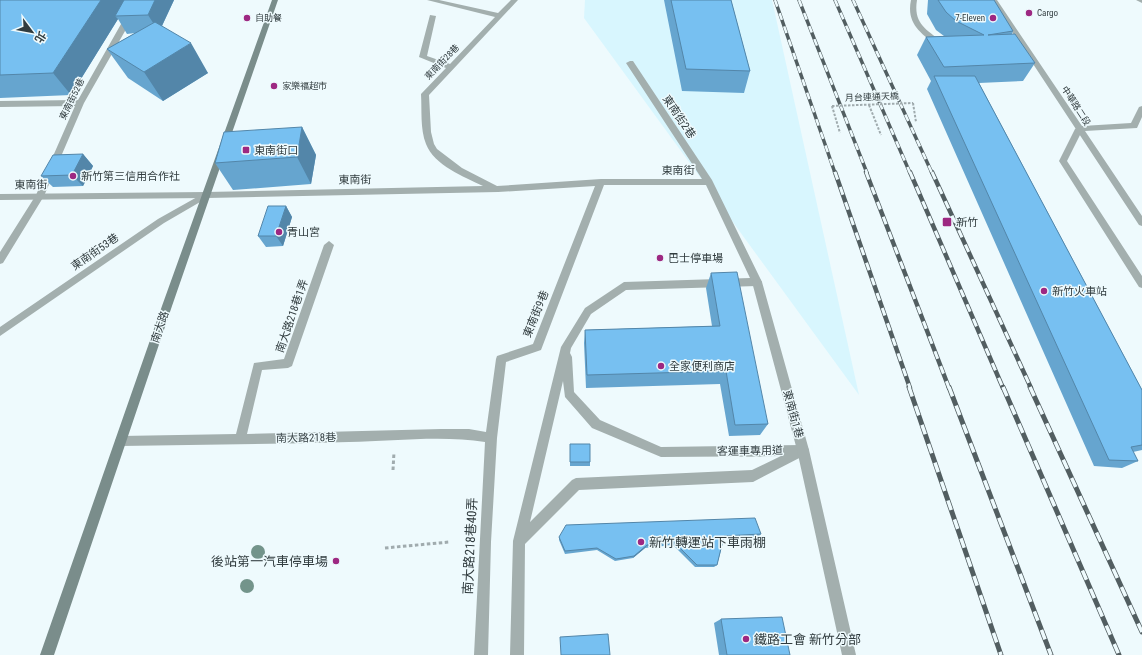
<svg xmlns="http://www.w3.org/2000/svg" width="1142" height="655" font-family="'Roboto Condensed','Noto Sans TC',sans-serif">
<rect width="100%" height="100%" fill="#eefafd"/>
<path fill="#d8f6fe" d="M585,0H772L859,395L584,18Z"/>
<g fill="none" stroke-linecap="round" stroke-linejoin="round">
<path stroke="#a0abae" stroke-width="2" stroke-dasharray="2.5 1.5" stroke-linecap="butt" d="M913,103L916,122
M869,105L881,135
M832,106L840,133"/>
<path stroke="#a0abae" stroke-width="3" stroke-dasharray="3.5 2.5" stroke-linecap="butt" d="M393,470L394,452
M385,548L449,542"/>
<path fill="#a3afae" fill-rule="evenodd" d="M427,0H439L498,13L511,0H518L429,95L431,132L434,144L437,149L462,168L497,186L601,179H702L626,63L630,61H633L712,180L762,282L760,285L757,286L626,290L591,314L571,348L570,353L572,357L574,392L600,420L661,447L803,445L807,446L809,450L807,454L753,482L579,490L525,544L524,655H510L513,541L561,347L585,308L624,282L750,278L706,185H604L541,350L506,362L497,438L491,542L488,655H474L485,442C444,435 391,441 349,442C273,444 197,445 121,446L117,445L115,441L117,437L121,436L236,434L254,363L284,359L324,245L329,241L334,245L293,363L292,366L288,368L262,370L247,434L441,429H469L486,432L496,359L497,356L533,344L595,186L498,192L207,198L164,223L0,336V327L158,219L206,192L483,186C464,177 434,165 426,144C420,129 422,110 421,94L446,68L419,57L430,15L436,16L427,56L450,64L495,17ZM563,381L565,397L592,428L661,457L781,456L752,470L576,478L572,480L530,522Z
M911,0H917C913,24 927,30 944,43V47H938C921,33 906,24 911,0Z
M129,15L133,17L84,103L44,196L3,263L0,264V252L36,195L75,106L0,107V101L78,100L125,17Z
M1079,126L1083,129L1067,161L1142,276V288L1139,287L1059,161L1075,129Z"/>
<path fill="#a3afae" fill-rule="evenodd" d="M1136,0H1142V3Z
M206,192L210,195L206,198L0,200V194Z
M757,278L760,279L762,282L809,450L856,655H842L797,450L752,282L754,279Z"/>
<path fill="#a3afae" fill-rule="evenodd" d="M991,0H997L1082,126L1131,123L1139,107L1142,106V117L1137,128L1085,131L1142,216V226L1139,225Z"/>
<path fill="#7a8d8b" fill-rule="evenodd" d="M272,0H278L172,306L54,655H40L162,306Z"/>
<g stroke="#525e61" stroke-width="3.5">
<path id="rail-far2" d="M775,0L835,173
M799,0L867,173
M835,0L910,173
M853,0L932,173"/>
</g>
<g stroke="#525e61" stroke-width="4.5">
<path id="rail-far1" d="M835,172L910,388
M866,172L949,388
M910,172L1003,388
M932,172L1031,388"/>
</g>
<g stroke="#525e61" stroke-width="5">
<path id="rail" d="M909,387L1001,655
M949,387L1051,655
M1003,387L1119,655
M1030,387L1142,632"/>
</g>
<use href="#rail-far2" stroke="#eefafd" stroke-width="2.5" stroke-dasharray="7" stroke-linecap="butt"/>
<use href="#rail-far1" stroke="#eefafd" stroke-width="3" stroke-dasharray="8" stroke-linecap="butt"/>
<use href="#rail" stroke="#eefafd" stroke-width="3.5" stroke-dasharray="10" stroke-linecap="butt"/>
<path stroke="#a0abae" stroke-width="2" stroke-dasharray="2.5 1.5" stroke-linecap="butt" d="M832,106L913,103"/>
</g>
<g fill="#73948b">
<circle cx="258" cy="552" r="7"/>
<circle cx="247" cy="586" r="7"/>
</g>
<path fill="#66a5cf" d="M0,0H174L162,26L208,73L163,101L128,78L107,49L135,33L127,34L118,19L71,95L0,98Z
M664,0H731L750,71L744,93L682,91Z
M928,0H994L1013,31L1012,34L1035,63L1023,81L979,83L1142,390V450L1133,452L1138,461L1122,468L1094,466L927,89L931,81L917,55L926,37L944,36L936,30L927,14Z
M302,127L316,155L311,184L233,190L215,163Z
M83,154L93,166L83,186L53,187L41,176Z
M286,206L292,217L283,246L266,247L258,236Z
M711,273L768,424L760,435L729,436L720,384L586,388L584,343L585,330L712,326L706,288Z
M570,444L590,462V466H570Z
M761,534L758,537L724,539L717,565L714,567H695L673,545L645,548L633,558L615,561L597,550L565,554L559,540V537Z
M721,619L790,655H719L714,623Z"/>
<path fill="#5386a9" d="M101,0H130L115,16L118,19L71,95L53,73Z
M155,0H174L159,32L148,15Z
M191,43L208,73L163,101L144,72Z
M302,127L316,155L311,184L297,157Z
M83,154L93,166L83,186L72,175Z
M286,206L292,217L283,246L276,236Z
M647,545L645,548L633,558L634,556Z"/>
<path fill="#77c0f1" stroke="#5386a9" d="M0,0H101L53,73L0,75Z
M124,0H155L148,15L115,16Z
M671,0H731L750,71L686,69Z
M938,0H994L1013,31L988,35L1015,34L1035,63L944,67L926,37L984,35L956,21L946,12Z
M155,22L191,43L144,72L107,49Z
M934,76H975L1142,390V445L1131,447L1138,461L1109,460Z
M302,127L297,157L215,163L224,132Z
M83,154L72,175L41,176L53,155Z
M268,206H286L276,236H258Z
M737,272L768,424L735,425L726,371L587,375L585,330L720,326L711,273Z
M570,444H590V462H570Z
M755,518L761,534L724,536L717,565H697L674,542L647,545L634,556L616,559L597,548L565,551L559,537L566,525Z
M782,617L790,655H727L721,619Z
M608,634L610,655H561L560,637Z"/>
<g fill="#9d2882" stroke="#eefafd" stroke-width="1.5">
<circle cx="1029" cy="13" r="4"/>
<circle cx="247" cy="18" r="4"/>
<circle cx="993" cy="18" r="4"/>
<circle cx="274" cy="86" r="4"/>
<rect x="242" y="146" width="8" height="8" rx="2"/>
<circle cx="73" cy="176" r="4"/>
<rect x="942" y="217" width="10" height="10" rx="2"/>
<circle cx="279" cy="232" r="4"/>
<circle cx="660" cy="258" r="4"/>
<circle cx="1044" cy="291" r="4"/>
<circle cx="661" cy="366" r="4"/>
<circle cx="641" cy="542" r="4"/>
<circle cx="336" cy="561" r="4"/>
<circle cx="746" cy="639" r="4"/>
</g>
<g text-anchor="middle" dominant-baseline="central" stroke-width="3" stroke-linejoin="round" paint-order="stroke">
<g font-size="9" fill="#313c3f" stroke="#eefafd" text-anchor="start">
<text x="1037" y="13">Cargo</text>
<text x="255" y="18">自助餐</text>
<text x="985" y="18" text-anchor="end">7-Eleven</text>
<text x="282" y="86">家樂福超市</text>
</g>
<g font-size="9" fill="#313c3f" stroke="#eefafd">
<text transform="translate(442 62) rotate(-46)">東南街28巷</text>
<text transform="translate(872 97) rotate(-2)">月台連通天橋</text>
<text transform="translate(72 99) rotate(-64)">東南街52巷</text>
<text transform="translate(1076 106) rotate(57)">中華路二段</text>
</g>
<g font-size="11" fill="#313c3f" stroke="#eefafd">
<text transform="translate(679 117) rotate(56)">東南街2巷</text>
<text x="678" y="170">東南街</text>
<text transform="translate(355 180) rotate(-1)">東南街</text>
<text transform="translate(31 185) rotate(-1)">東南街</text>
<text transform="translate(95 252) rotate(-35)">東南街53巷</text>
<text transform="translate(536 314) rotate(-68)">東南街9巷</text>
<text transform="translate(292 316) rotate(-71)">南大路218巷1弄</text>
<text transform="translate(160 327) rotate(-71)">南大路</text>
<text transform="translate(793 414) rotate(75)">東南街1巷</text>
<text transform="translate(306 438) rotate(-1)">南大路218巷</text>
<text transform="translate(750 451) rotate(-1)">客運車專用道</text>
</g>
<g font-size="11" fill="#313c3f" stroke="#eefafd" text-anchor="start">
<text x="254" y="150">東南街口</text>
<text x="81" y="176">新竹第三信用合作社</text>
<text x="956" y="222">新竹</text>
<text x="287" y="232">青山宮</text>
<text x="668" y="258">巴士停車場</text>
<text x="1052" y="291">新竹火車站</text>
<text x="669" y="366">全家便利商店</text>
</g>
<g font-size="13" fill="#313c3f" stroke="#eefafd" text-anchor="start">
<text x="649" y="542">新竹轉運站下車雨棚</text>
<text x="328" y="561" text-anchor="end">後站第一汽車停車場</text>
<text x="754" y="639">鐵路工會 新竹分部</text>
</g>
<g font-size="13" fill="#313c3f" stroke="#eefafd">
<text transform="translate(470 546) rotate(-87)">南大路218巷40弄</text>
</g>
</g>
<g transform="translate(32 32) rotate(122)" stroke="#eefafd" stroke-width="3" paint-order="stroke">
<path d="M0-3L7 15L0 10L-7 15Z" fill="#313c3f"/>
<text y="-6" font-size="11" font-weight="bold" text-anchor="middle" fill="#313c3f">北</text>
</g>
</svg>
